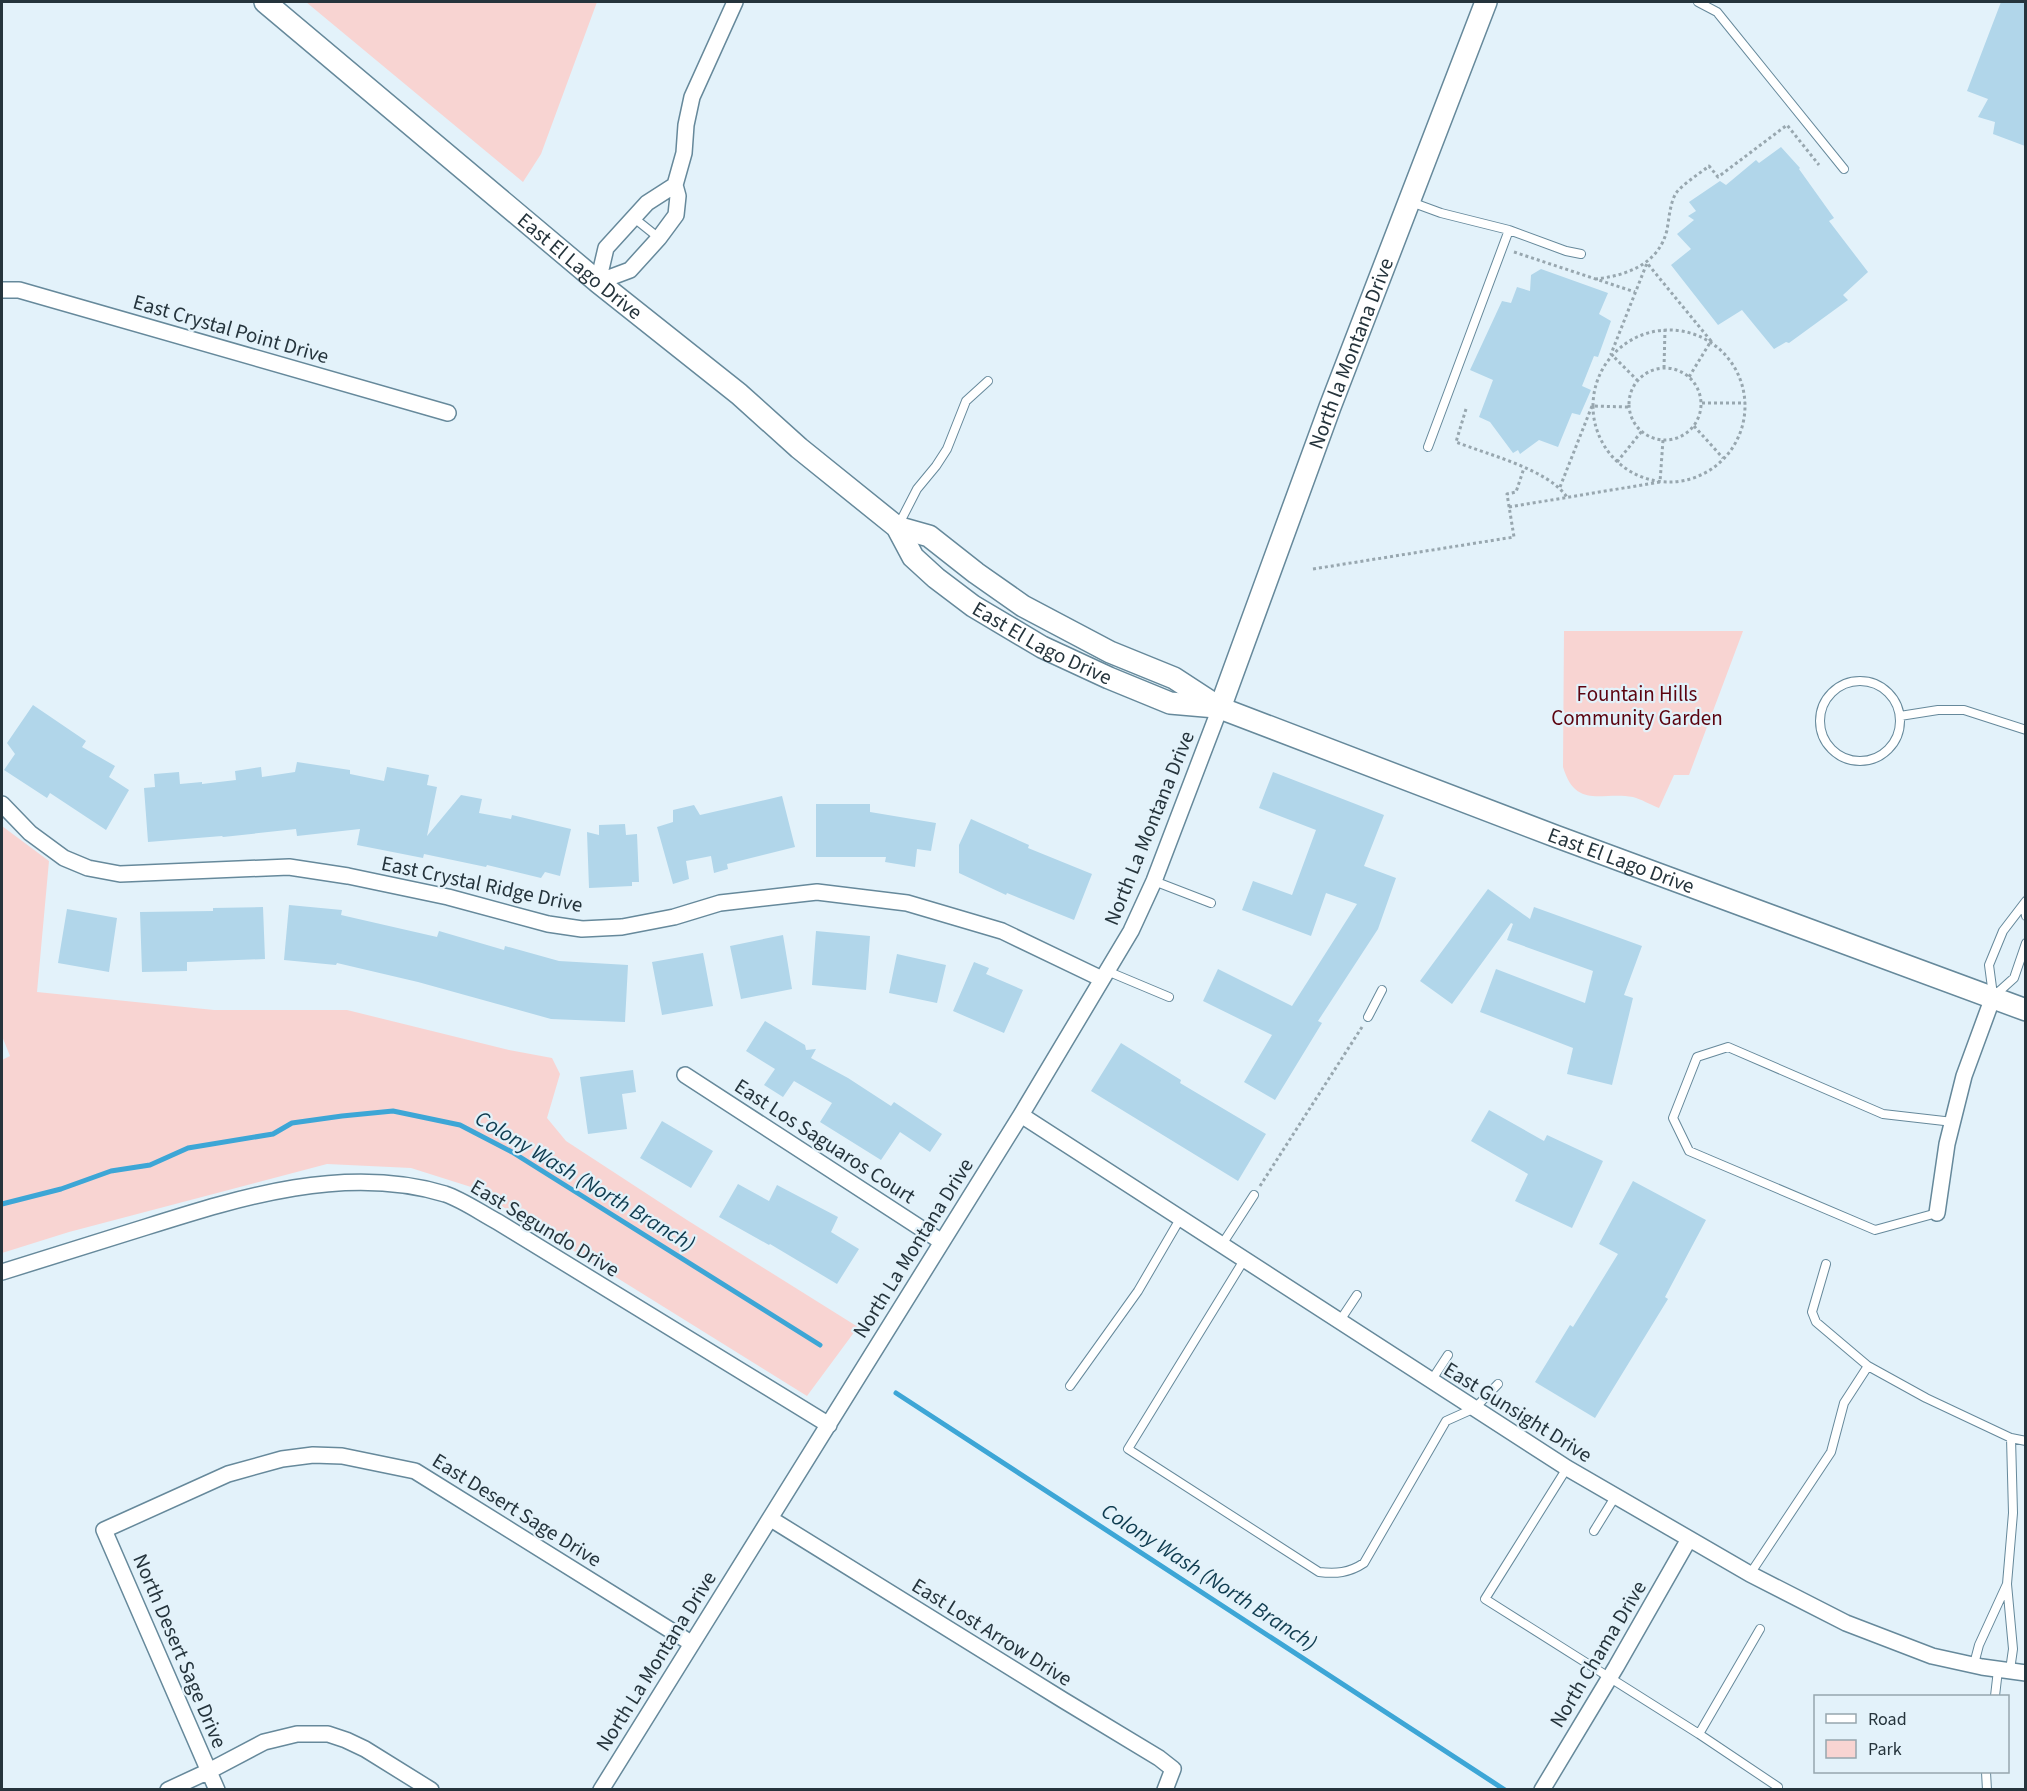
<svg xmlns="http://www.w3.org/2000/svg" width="2027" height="1791" font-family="'Source Sans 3',sans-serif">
<rect width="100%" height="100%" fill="#e3f2fa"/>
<path fill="#f8d4d2" d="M306,2H597L541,154L523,182Z
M1564,631H1743L1689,775H1674L1659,808C1651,805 1641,799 1633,797C1602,791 1576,810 1563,767Z
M2,826L49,861L37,992L214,1010H347L509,1050L552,1058L560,1074L547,1118L566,1141L687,1220L858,1327L807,1396L471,1187L411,1168L327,1164L69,1232L2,1253V1060L10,1056L2,1036Z"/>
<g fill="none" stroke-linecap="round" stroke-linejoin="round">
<path stroke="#3da6d6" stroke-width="5" d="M2,1204L61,1189L111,1171L150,1165L188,1148L273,1134L292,1123L342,1116L393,1111L460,1125L512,1152L820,1345
M896,1393L1505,1790"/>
</g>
<path fill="#b1d6ea" d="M2001,2H2025V146L1993,134L1995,122L1978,117L1988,99L1967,91Z
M1781,147L1800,168L1799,169L1834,218L1829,221L1868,272L1843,295L1848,300L1789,343L1786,342L1774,349L1742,310L1718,325L1671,265L1691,249L1677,234L1694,220L1688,216L1696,211L1689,202L1720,181L1726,185L1756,160L1759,163Z
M1541,269L1608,293L1599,314L1611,321L1598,357L1594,356L1582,386L1591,390L1580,415L1572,413L1558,447L1539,440L1520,454L1518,450L1513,453L1490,422L1479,417L1493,380L1470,370L1502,301L1511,303L1517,287L1530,291L1531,275Z
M33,705L86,741L82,747L115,766L109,777L129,790L106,830L50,793L47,798L4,770L15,754L7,743Z
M297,762L350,770V774L384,781L387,767L429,775L427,785L437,787L427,836L461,795L482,799L479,813L511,819L512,815L571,829L560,876L545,872L541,878L487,865L486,867L424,854L423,858L357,845L360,829L297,836L296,829L223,837L222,836L148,842L144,788L155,787L154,774L179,772L180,784L202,782V784L236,780L235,771L261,767L262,777L295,772Z
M1273,772L1384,815L1364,866L1396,878L1378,929L1318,1021L1322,1023L1275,1100L1244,1082L1272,1035L1203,1001L1218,969L1292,1006L1357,904L1326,893L1311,936L1242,910L1253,881L1292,895L1316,830L1259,808Z
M782,796L795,847L727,864L728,869L714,873L711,856L686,861L689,879L673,884L657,827L673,822V810L694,805L700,815Z
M816,804H870V812L936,823L931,851L917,849L915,867L885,862L886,857H816Z
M971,819L1029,845L1028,848L1092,874L1074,920L1007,893L1006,895L959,873V845Z
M625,824L626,835L637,834L639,882H632V886L589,888L587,832L599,835V825Z
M1488,889L1530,919L1534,907L1642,946L1624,995L1633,998L1612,1085L1567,1074L1573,1048L1480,1012L1496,969L1585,1003L1593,971L1507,940L1513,924L1511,923L1452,1004L1420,981Z
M289,905L342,910L341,915L437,937L439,931L504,950L505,946L559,961L628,965L625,1022L551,1019L418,982L337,963L336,965L284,960Z
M263,907L265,959L187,962V971L142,972L140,912L213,911V908Z
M67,909L117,918L109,972L58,963Z
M816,931L870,936L866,990L812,985Z
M783,935L792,989L741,999L730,946Z
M703,953L713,1006L662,1015L652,962Z
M897,954L946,965L937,1003L889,993Z
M974,962L989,968L986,974L1023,990L1004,1033L953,1011Z
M765,1021L805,1045L806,1050L816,1049L811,1058L848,1078L891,1106L894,1102L942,1134L930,1152L900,1132L881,1160L820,1122L832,1103L794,1081L783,1097L764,1085L775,1069L746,1051Z
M1121,1043L1181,1080L1180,1083L1266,1134L1238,1181L1091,1091Z
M633,1070L636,1092L622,1094L627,1129L588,1134L580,1077Z
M1489,1110L1544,1141L1547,1135L1603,1161L1572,1228L1515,1201L1528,1174L1471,1141Z
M662,1121L713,1151L691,1188L640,1158Z
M1633,1181L1706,1220L1665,1297L1668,1299L1595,1418L1535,1382L1570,1325L1573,1327L1618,1254L1599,1244Z
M738,1184L769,1201L777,1185L838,1217L831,1232L859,1249L837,1284L770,1244L769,1245L719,1217Z"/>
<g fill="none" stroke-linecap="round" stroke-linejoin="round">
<g stroke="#66899b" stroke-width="10">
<path id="lane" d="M1698,2L1717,12L1844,169
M1411,202L1441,213L1509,230L1566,251L1581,254
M634,218L659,238
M1428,447L1509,230
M898,526L917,489L936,466L947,449L966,401L988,381
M1820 721a40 40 0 1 1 80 0a40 40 0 1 1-80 0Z
M1900,716L1938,710H1964L2026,730
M1154,881L1211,903
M2024,904L2026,916
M1107,971L1169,997
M1993,995L1989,965L2003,931L2026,901
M1994,996L2014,978L2026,943
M1368,1017L1382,990
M1937,1213L1875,1230L1689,1151L1673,1118L1697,1057L1728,1047L1883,1114L1953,1122
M1221,1246L1254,1195
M1244,1260L1128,1449L1319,1572C1336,1574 1349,1573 1364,1563L1446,1421L1475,1408L1498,1384
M1826,1264L1812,1312L1816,1322L1868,1366L1926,1398L2011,1438L2026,1441
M1339,1322L1357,1295
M1431,1381L1448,1355
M1070,1386L1138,1291L1180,1219
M1567,1468L1485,1599L1699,1734L1760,1629
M1594,1531L1615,1497
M1750,1574L1831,1452L1844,1403L1868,1366
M2007,1584L2013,1513L2011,1438
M1974,1664L1979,1645L2007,1584L2013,1649L2010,1670
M1995,1696L1998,1670
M1699,1734L1778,1787
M1986,1772L1987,1790"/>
</g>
<g stroke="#66899b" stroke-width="18">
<path id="street" d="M598,282L630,270L659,238L676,215L678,196L675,185L684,153L686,125L692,97L735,2
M598,282L606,248L647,203L675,185
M2,290H19L448,413
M2,804L30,833L64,858L88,868L120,874L289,867L348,876L448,897L548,924L582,929L622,927L674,917L720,903L817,892L907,903L1002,931L1102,979
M685,1075L942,1242
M1021,1115L1567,1468L1750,1574L1846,1623L1932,1656L1982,1667L2026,1673
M1937,1213L1947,1144L1964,1076L1993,997
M2,1272C50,1257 98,1242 146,1227C241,1197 346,1164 445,1194C463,1200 481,1213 498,1222L829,1425
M771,1519L1063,1700L1159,1758L1173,1769L1165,1790
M168,1790L209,1771L264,1742L297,1734H328L346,1740L365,1749L431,1790
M217,1790L104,1530L228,1474L282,1459L313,1455L342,1456L415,1471L691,1643
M601,1790L1021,1115L1131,931L1154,881L1220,708
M1542,1790L1616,1667L1689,1539"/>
</g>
<g stroke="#66899b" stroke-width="24">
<g id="secondary">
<path id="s1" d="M265,2L598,282L739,394L799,448L897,527L913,557L936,578L973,606L1042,647L1109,678L1170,703L1216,707"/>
<path id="s2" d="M897,527L929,536L976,573L1023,606L1110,652L1174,678L1220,708L1555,836L2026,1010"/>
<path id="s3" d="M1220,708L1330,407L1486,2"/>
</g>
</g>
<path stroke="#98a7af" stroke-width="3" stroke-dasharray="3 3" stroke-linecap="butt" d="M1514,252L1635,292
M1595,279C1626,276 1659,264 1667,230C1669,219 1670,203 1676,193C1684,183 1699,174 1709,166L1718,177L1787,125L1819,165
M1593 406a76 76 0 1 1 152 0a76 76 0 1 1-152 0Z
M1664,368L1665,329
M1629 404a36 36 0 1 1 72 0a36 36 0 1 1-72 0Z
M1638,381L1611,354L1647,263L1711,341L1689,377
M1702,403H1746
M1466,409L1456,442C1489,455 1547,469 1567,497
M1694,426L1723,458
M1617,462L1642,431
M1560,487L1592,406L1629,407
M1509,507L1660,482L1663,440
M1313,569L1514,537L1507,494L1516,492L1524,468
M1260,1186L1362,1027"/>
<use href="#lane" stroke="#fff" stroke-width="8"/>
<use href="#street" stroke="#fff" stroke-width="15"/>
<use href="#secondary" stroke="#fff" stroke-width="21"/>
</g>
<g text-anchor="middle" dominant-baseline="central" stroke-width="4.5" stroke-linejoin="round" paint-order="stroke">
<g font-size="21" fill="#25343c" stroke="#e3f2fa">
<text stroke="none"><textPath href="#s1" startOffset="411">East El Lago Drive</textPath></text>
<text transform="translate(231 329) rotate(16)">East Crystal Point Drive</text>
<text stroke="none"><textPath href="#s3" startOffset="378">North la Montana Drive</textPath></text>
<text stroke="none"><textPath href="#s1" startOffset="1012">East El Lago Drive</textPath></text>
<text transform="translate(1149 828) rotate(-68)">North La Montana Drive</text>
<text stroke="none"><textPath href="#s2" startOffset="802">East El Lago Drive</textPath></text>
<text transform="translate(482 884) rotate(12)">East Crystal Ridge Drive</text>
<text transform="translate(825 1141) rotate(33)">East Los Saguaros Court</text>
<text transform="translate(545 1228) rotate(31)">East Segundo Drive</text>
<text transform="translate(913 1248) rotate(-58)">North La Montana Drive</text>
<text transform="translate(1518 1412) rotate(32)">East Gunsight Drive</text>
<text transform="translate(517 1510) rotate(32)">East Desert Sage Drive</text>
<text transform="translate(992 1632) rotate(32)">East Lost Arrow Drive</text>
<text transform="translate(180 1651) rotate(67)">North Desert Sage Drive</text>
<text transform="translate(1598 1654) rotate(-59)">North Chama Drive</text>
<text transform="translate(656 1661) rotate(-58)">North La Montana Drive</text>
</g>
<g font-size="21" fill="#5c0410" stroke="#e3f2fa">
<text x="1637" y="694">Fountain Hills<tspan x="1637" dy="24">Community Garden</tspan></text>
</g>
<g font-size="22" font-style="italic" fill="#0f3c50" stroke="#e3f2fa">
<text transform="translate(585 1181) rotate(31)">Colony Wash (North Branch)</text>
<text transform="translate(1209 1577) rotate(33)">Colony Wash (North Branch)</text>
</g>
</g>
<rect width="2027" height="1791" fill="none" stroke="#25343c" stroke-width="6"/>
<rect x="1814" y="1695" width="195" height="78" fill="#e3f2fa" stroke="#97a6ae" stroke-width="1.5"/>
<rect x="1826" y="1714" width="30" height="9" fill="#ffffff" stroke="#97a6ae" stroke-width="1.5"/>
<text x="1868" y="1725" font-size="18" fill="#25343c">Road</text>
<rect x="1826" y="1740" width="30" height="18" fill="#f8d4d2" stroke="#97a6ae" stroke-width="1.5"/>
<text x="1868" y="1755" font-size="18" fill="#25343c">Park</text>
</svg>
